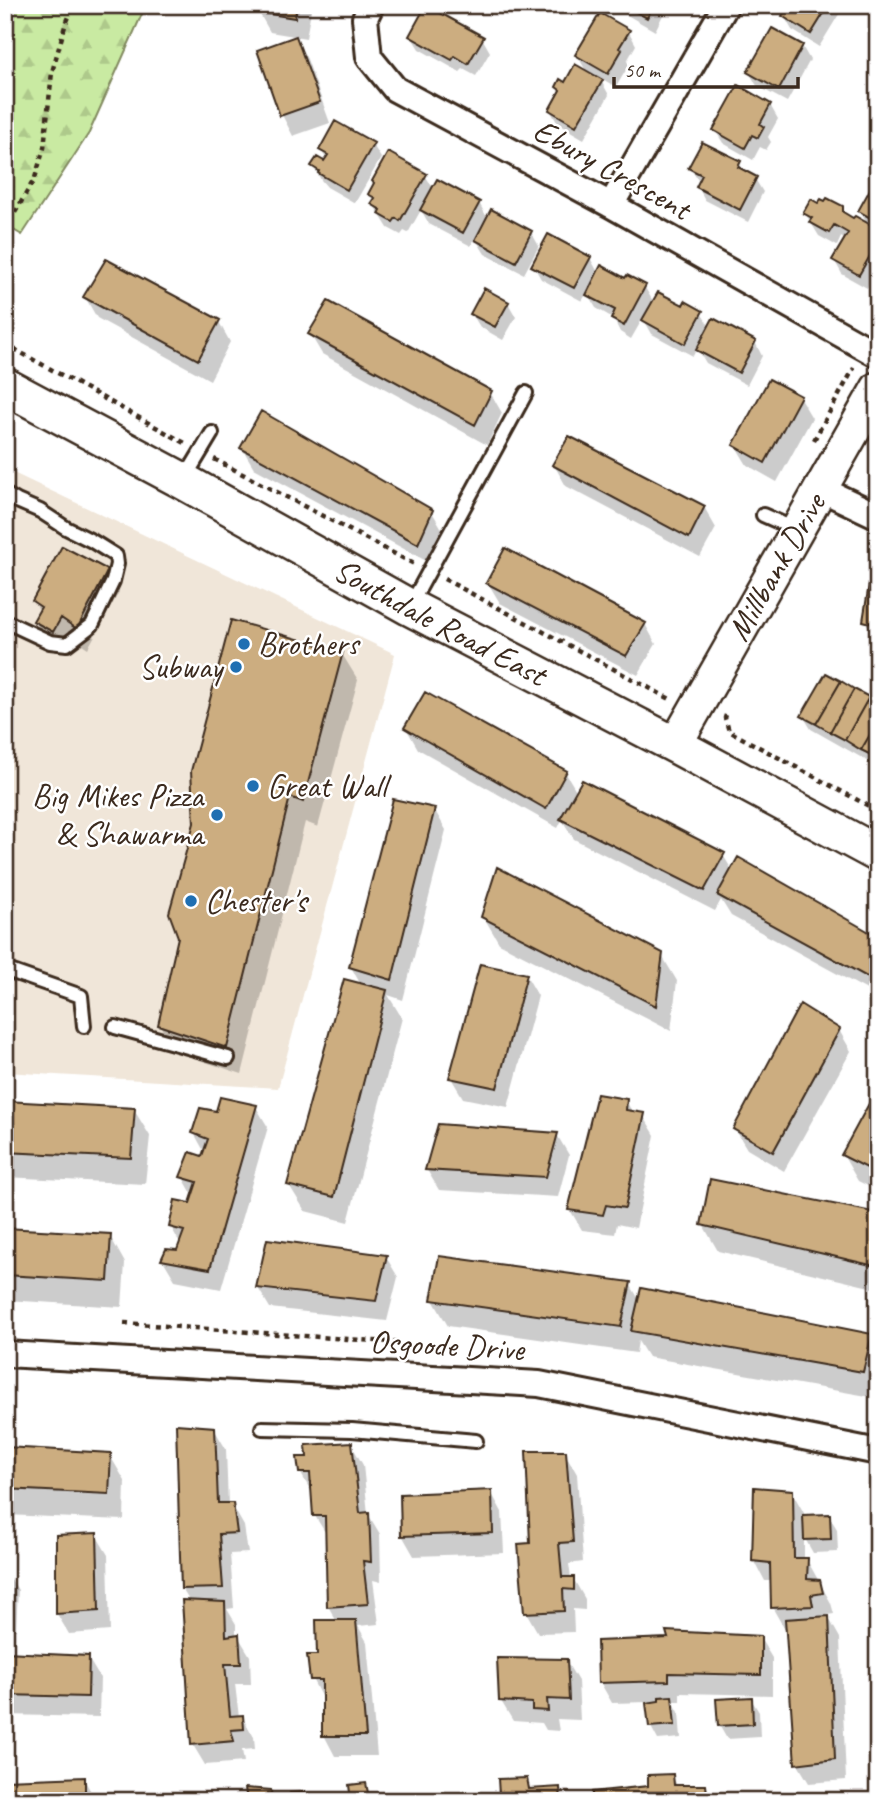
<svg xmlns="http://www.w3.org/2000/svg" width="883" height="1806" font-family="Caveat,sans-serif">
<defs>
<pattern id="forest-firs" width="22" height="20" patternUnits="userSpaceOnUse" patternTransform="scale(1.75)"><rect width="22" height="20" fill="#c9eaa2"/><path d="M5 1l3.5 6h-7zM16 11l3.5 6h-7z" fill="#aec98b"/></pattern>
</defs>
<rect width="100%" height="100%" fill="#fff"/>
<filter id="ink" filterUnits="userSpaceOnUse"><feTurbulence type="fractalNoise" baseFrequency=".0143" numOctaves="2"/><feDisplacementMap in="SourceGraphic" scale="14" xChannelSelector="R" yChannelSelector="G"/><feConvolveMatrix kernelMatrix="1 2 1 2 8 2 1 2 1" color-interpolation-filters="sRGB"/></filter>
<g filter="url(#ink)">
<path fill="#f0e6d9" d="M5,469L395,654L278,1088L5,1072Z"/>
<path fill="url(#forest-firs)" stroke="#828a60" stroke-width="2" d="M5,5H146L89,133L22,235L5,225Z"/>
<path fill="#0003" d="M259,5H312L306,38L270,32L258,11Z
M465,5H477L474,10Z
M621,5H668L655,31L627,15Z
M791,5H844V6L819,47L792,30L784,16Z
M629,32L636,45L627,61L629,65L616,87L599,77L609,95L584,139L558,124L550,110L561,93L558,87L588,74L577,55Z
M411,36L482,38L490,52L476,76L463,69L460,72L419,49Z
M296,39L307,59L330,123L293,136L282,115Z
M802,46L810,60L787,102L757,86L749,72Z
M770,105L778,119L768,137L771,142L766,150L760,147L753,160L723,143L715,130Z
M373,145L381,158L355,203L327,187L321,180L313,166L325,163L327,160L321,150Z
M739,163L746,173L755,179L763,192L748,222L705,200L698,187L700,183L690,168Z
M425,175L433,188L479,203L488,219L531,232L539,246L524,274L485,254L475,238L471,246L429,224L421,210L408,233L404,231L401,235L388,228L373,204L374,202L370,194Z
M878,179V269L867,288L842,274L834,260L846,240L841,237L837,246L819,236L805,213L819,206L842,208L846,216L868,226L860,211Z
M590,258L599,274L644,286L654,303L683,307L701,313L710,327L755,342L762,356L747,385L706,363L697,348L693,356L652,334L643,318L631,339L620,332L613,318L596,308L587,293L582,301L541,279L533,265Z
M85,297L219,322L230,342L210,380L97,318Z
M508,303L516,317L503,340L480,327L472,314Z
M310,334L490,392L502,413L487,445L322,354Z
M800,398L812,418L777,482L747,465L735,445Z
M242,448L432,512L444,532L430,563L254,468Z
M554,465L704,507L716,528L700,557L566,486Z
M62,548L107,572L119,592L88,648L73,638L65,651L47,641L35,621L40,612L34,601Z
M878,575V643L865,621Z
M488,583L645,624L656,644L638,675L500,603Z
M342,654L358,680L318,827L305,822L242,1074L175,1052L160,1025Z
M878,704V767L811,729L803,716Z
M406,728L565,772L577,792L723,855L732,870L878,939V996L731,916L721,900L715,911L574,839L562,820L558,828L418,749Z
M434,809L446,830L403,1000L388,995L402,1018L348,1222L305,1211L289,1185L361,985L351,967Z
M483,916L661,954L677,981L671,1031L499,943Z
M526,975L538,996L508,1107L463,1098L451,1078Z
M839,1030L851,1051L784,1171L747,1149L735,1129Z
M5,1038L10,1047L8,1064H5Z
M878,1091V1191L858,1181L843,1155Z
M626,1101L633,1113L643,1115L655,1135L636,1228L617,1224L615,1234L582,1230L570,1210Z
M5,1102L134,1110L150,1136L145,1184L5,1177Z
M256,1107L268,1127L221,1289L175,1280L163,1260L179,1251L181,1245L171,1227L192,1205L194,1197L182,1176L203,1158L205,1153L194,1133L218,1113Z
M557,1135L569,1155L558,1197L439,1190L427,1170Z
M878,1215V1289L718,1251L703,1225Z
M5,1229L110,1236L125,1263L122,1307L5,1300Z
M386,1257L398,1277L387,1321L270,1308L258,1288Z
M630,1284L640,1301L871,1335L878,1347V1398L648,1357L638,1341L636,1353L448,1326L433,1300Z
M214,1429L226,1449L228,1505H232L244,1526L248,1553L230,1554L234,1608L227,1609L236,1624V1636H238L250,1656L251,1684H235L239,1717H242L254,1737L255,1749L242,1750L244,1762L205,1765L193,1745L190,1602L182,1589Z
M351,1444L363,1465L368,1514L380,1534L381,1582L373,1580L379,1624L358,1626L367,1642L377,1756H335L324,1735L323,1700L312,1679L319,1656L337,1622L328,1606V1537L315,1516L312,1493L300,1472L309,1459Z
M5,1448L109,1454L125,1481L124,1520L5,1515Z
M565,1453L577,1474L583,1562L569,1564L571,1578H573L585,1599V1610L573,1609L574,1632L538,1633L526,1612L531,1545Z
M491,1492L502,1512L504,1553L414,1556L402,1535Z
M792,1492L804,1513V1517L829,1516L837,1529L838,1552L813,1553L804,1537V1560H807L831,1603L834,1614L827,1615L840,1638L846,1780L809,1783L797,1763L788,1628H784L772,1607V1581H765L754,1560Z
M96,1535L108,1555L110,1631L69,1634L57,1614Z
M5,1570L18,1590L16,1630H5Z
M760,1638L772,1658V1695L680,1693V1701H673L679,1712L681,1738L658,1740L651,1727L648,1702L612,1703L600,1682Z
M5,1654L88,1658L100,1678L99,1717L5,1715Z
M566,1661L578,1681L580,1720L557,1719L559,1731L546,1730L542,1723L513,1721L501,1701Z
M751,1699L759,1712L760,1737L727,1739L719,1725Z
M672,1776L678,1787L705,1786L713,1801H594L650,1787Z
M84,1779L96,1801H5Z
M526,1780L532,1791L559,1789L566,1801H426L501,1797Z"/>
<path fill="#ccad80" stroke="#3b2a1e" stroke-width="2" d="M258,5H297L295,18L257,12Z
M426,5L484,37L468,64L455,56L452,60L409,36Z
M623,5H654L647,18Z
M789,5H829L811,34L782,16Z
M600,13L630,30L619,48L622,50L608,74L575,55Z
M772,28L803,45L779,90L747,72Z
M296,36L320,102L280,116L257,50Z
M575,64L603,80L576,126L549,110L560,90L556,87L560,79L565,82Z
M738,85L771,104L760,124L764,127L758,138L752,135L745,148L713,130Z
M335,121L374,143L347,190L318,173L319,171L311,166L317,157L324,161L328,155L319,150Z
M702,142L741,161L738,167L757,177L740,210L696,187L702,175L688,168Z
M388,152L427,174L400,221L396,218L393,222L379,214L381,210L371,204L375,198L368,194L374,183L372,181Z
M878,175V222L858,211Z
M437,179L480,202L463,233L420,210Z
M827,198L843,206V212L853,218L855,216L878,229V242L859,275L832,260L848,233L834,225L829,233L809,222L812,218L803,213L811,199L818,203L821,199L825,201Z
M491,209L532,231L516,262L475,240Z
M548,234L591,257L574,288L531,266Z
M106,259L220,320L198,360L83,297Z
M601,265L625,278L627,275L646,285L624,326L611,319L615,310L586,295Z
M484,288L509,302L495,327L470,314Z
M658,292L683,305L685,301L703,311L685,344L642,320Z
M328,301L492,391L475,425L308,334Z
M713,318L756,341L739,373L696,350Z
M769,379L801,396L765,463L733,445Z
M261,411L433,510L418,544L240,448Z
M569,436L705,506L689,538L552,465Z
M62,546L108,570L77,629L61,618L53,632L33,621L41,607L32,601Z
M505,548L646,623L626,656L486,583Z
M871,572L878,573V625L863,621Z
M231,620L343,652L303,802L290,797L227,1048L158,1025L178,937L169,913L194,823L191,771Z
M826,673L841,681L816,724L801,716Z
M841,681L854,689L830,732L816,724Z
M854,689L869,697L845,740L830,732Z
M425,692L567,771L546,809L404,728Z
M869,697L878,702V721L861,750L845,740Z
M878,721V753L875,757L861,750Z
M582,780L725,853L704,891L560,819Z
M393,799L435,808L392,980L349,967Z
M738,857L878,937V983L717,895Z
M497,867L663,953L656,1006L481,917Z
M480,964L527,974L497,1088L449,1078Z
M344,979L387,990L334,1197L287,1185Z
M800,1004L840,1029L773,1152L733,1129Z
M878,1087V1159L876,1158L869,1169L841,1155Z
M597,1094L627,1099L626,1110L645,1113L625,1208L606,1205L603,1215L568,1210Z
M220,1097L257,1105L210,1269L161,1260L166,1249L177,1250L184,1231L169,1227L175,1200L190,1203L197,1182L180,1177L190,1152L202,1156L208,1139L192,1133L200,1108L216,1111Z
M5,1101L135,1108L131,1158L5,1152Z
M438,1124L558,1133L546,1177L425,1170Z
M710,1179L878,1213V1253L875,1266L701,1225Z
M5,1228L111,1234L108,1281L5,1275Z
M267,1239L387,1255L376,1301L256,1288Z
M439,1256L631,1282L621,1327L431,1300Z
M641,1288L872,1334L863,1372L631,1331Z
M176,1424L215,1427L218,1503H233L237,1533L219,1534L223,1588L181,1589Z
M352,1442L360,1513L369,1512L371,1562L363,1561L368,1604L327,1607L325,1516H313L310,1473H299L297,1457H307L306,1445Z
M5,1447L111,1453L109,1494L5,1489Z
M526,1451H566L573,1542L559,1543L562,1577H574V1590L563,1589L564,1611L524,1613L518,1544L530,1543Z
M754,1487L793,1490L794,1558H808L807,1579L820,1580L823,1593L811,1595L813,1606L771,1608L770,1563L752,1561Z
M492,1490L493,1533L401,1536L400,1494Z
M830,1514L831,1539L804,1540L803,1515Z
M97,1533L99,1611L56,1614V1535Z
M182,1600L225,1602L226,1636L239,1634L241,1664H225L230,1716L243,1715L244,1729L231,1730L234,1741L191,1745Z
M829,1616L835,1759L795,1764L785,1619Z
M316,1620H356L366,1736H322V1680H310L307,1655H317Z
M666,1631L761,1636V1675L669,1673V1681L598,1683L597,1641L668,1638Z
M5,1652L89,1656L88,1697L5,1695Z
M497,1658L567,1659L569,1700L547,1699L548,1711L532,1710V1703L499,1701Z
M672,1696L675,1725L649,1727L646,1703L659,1701V1697Z
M752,1697L753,1724L718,1726L716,1699Z
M673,1774L674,1785H706L708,1801H592V1792L648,1786V1775Z
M85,1777V1801H5V1780Z
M527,1778L529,1789L560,1787L561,1801H425V1797L499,1795L498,1779Z
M366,1783L368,1793L400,1794L401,1801H351L349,1785Z
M245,1788L271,1790L272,1801H247Z
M305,1792L308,1801H292L290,1793Z"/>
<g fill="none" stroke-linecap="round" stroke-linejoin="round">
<g stroke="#3b2a1e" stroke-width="18">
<path id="service" d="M185,478L212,433
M5,494L17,501L40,511L66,528L92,541L116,556L117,564L113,581L92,625L67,644L50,642L5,621
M763,515L797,530
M410,606L526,393
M7,970L81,996L84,1026
M115,1027L228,1058
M262,1428L352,1430L476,1441"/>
</g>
<g stroke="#3b2a1e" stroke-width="30">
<path id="minor" d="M371,5L365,18L369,57L395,89L611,205L878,355
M611,205L726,5
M821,489L878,516
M5,1354L539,1384L878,1452"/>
</g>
<g stroke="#3b2a1e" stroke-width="37">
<path id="tertiary" d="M675,745L878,388"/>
</g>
<g stroke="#3b2a1e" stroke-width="40">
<g id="secondary">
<path id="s1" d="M5,386L183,481L409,607L675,745L878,854"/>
</g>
</g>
<path stroke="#3b2a1e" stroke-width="4.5" stroke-dasharray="5 5" stroke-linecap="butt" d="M5,230L35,178L44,148L52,72L65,26L74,5
M5,344L185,443
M814,440L854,368
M214,459L414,564
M444,579L670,699V698
M726,715L725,718L729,731L878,811
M124,1323L403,1343"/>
<use href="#service" stroke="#fff" stroke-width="12"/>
<use href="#minor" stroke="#fff" stroke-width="24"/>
<use href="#tertiary" stroke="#fff" stroke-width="32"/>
<use href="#secondary" stroke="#fff" stroke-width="35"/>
</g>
</g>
<g fill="#1f6fb2" stroke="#fff" stroke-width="2.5">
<circle cx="244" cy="644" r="7"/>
<circle cx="236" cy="667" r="7"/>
<circle cx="253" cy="786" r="7"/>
<circle cx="217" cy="815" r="7"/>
<circle cx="191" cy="901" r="7"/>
</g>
<g text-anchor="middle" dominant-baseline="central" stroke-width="5" stroke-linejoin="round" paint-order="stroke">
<g font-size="33" fill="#3b2a1e" stroke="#fff">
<text transform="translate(612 169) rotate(29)">Ebury Crescent</text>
<text transform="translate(776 567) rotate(-60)">Millbank Drive</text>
<text stroke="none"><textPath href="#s1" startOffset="495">Southdale Road East</textPath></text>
<text transform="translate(447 1345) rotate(3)">Osgoode Drive</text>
</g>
<g font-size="33" fill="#3b2a1e" stroke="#fff" text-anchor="start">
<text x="258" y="644">Brothers</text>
<text x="222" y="667" text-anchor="end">Subway</text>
<text x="267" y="786">Great Wall</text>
<text x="203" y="796" text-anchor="end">Big Mikes Pizza<tspan x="203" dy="38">&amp; Shawarma</tspan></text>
<text x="205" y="901">Chester's</text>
</g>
</g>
<rect width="883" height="1806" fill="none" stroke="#fff" stroke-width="28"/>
<rect x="14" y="14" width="855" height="1778" fill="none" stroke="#3b2a1e" stroke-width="2.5" filter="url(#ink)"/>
<path d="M614 77v10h184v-10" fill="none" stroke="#3b2a1e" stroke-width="3.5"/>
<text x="624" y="77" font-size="21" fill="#3b2a1e" stroke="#ffffff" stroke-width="5" paint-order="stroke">50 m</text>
</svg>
